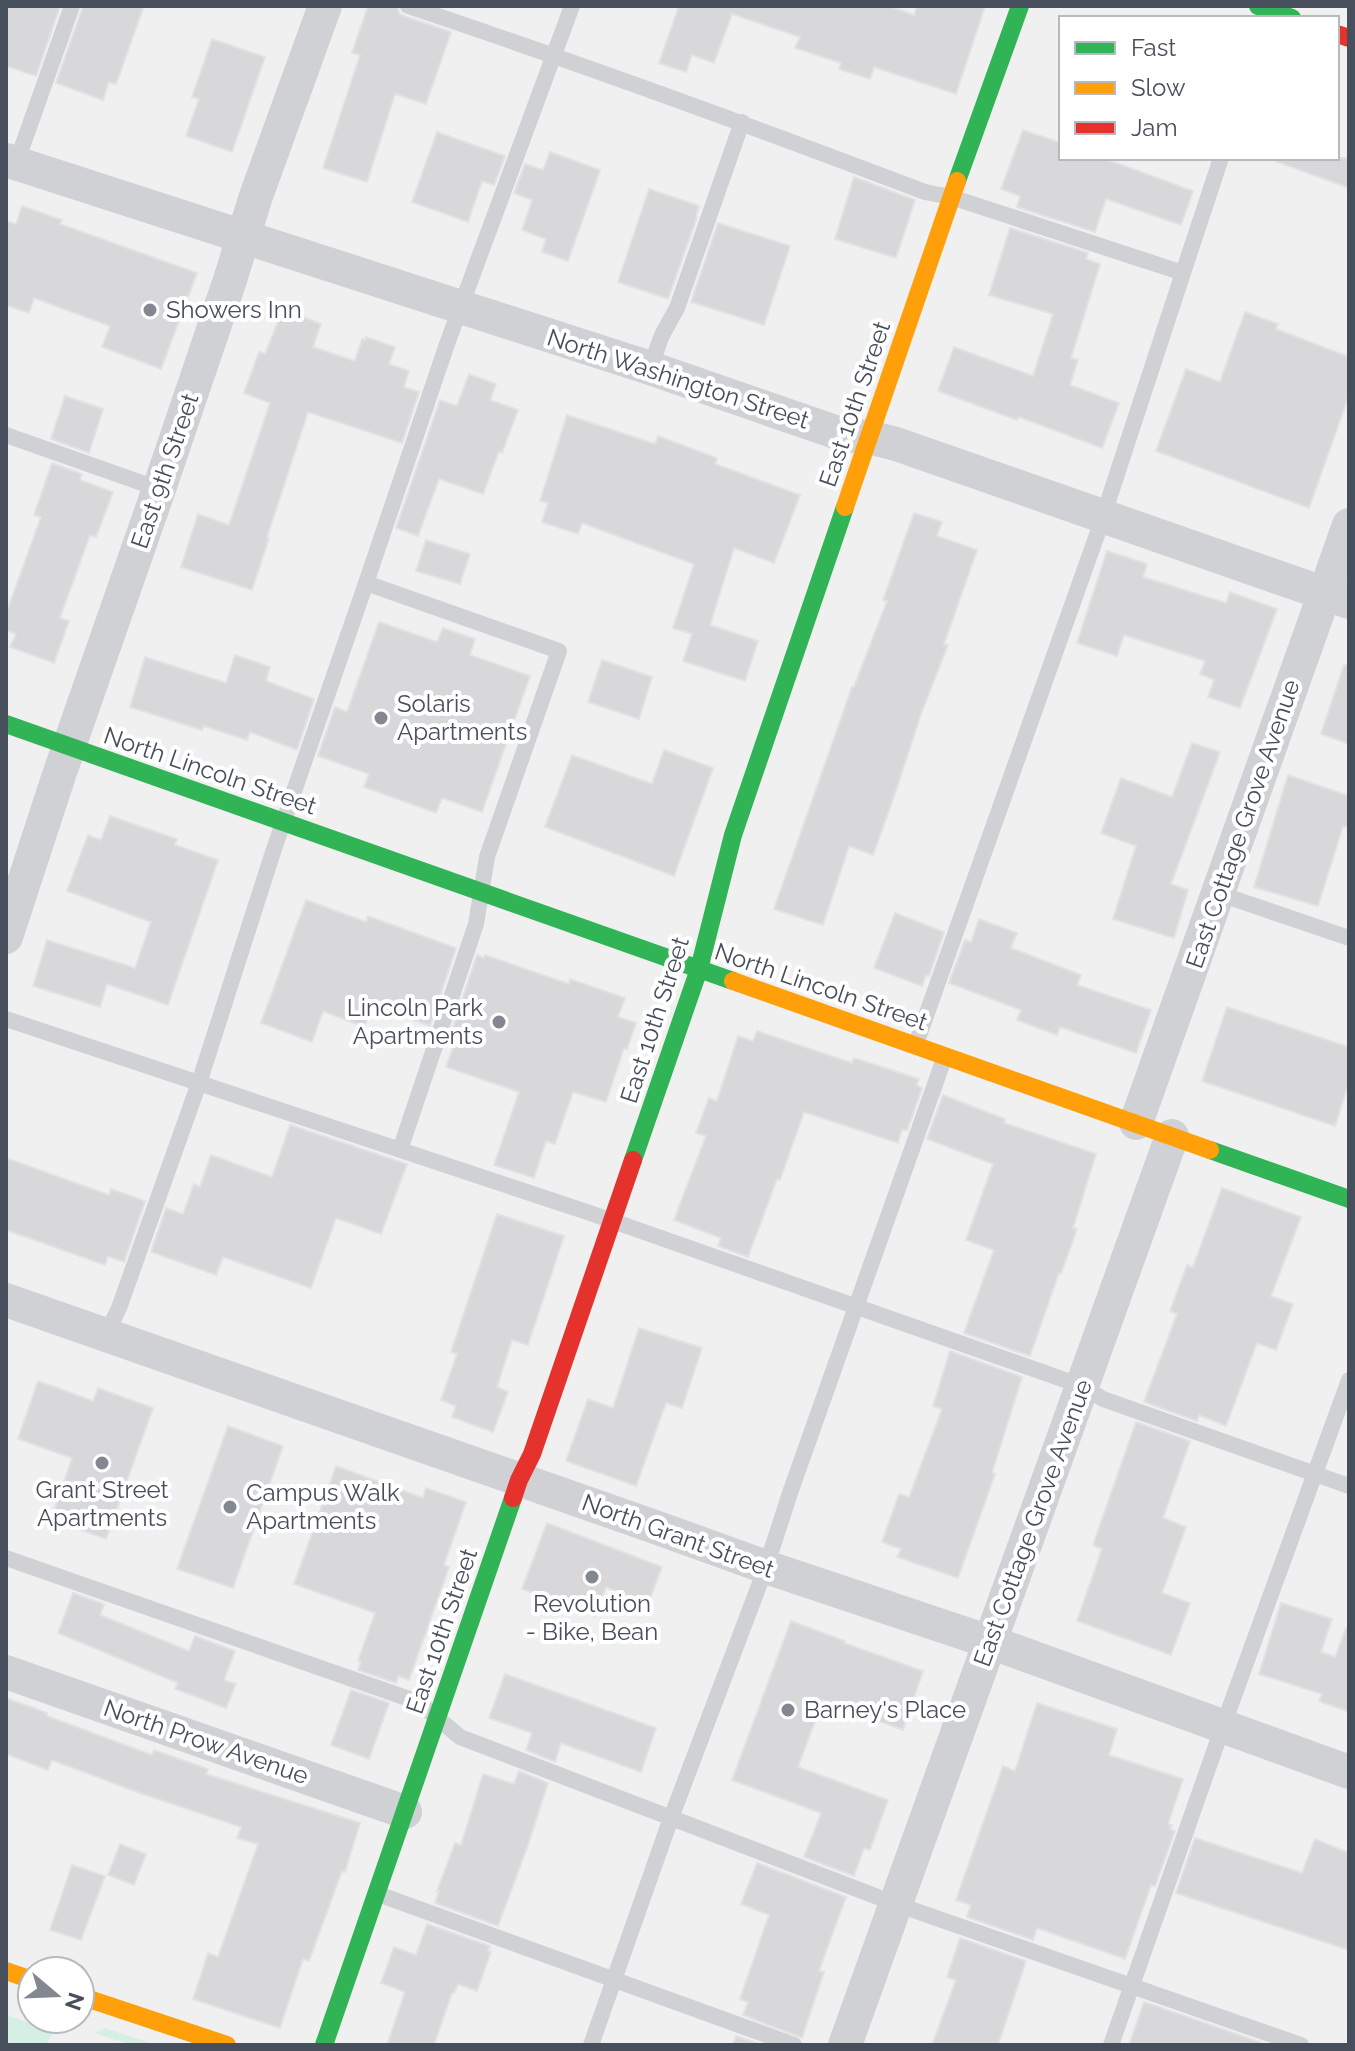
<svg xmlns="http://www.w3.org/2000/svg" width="1355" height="2051" viewBox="0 0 1355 2051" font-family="Raleway,sans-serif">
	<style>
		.green { fill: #d6efe4 }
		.building { fill: #d8d8da; stroke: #e2e2e3; stroke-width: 2 }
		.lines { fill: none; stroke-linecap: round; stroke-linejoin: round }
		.lane { stroke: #cfd1d4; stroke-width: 16 }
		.street { stroke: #cfd1d4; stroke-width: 34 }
		.fast { stroke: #30b455; stroke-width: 18 }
		.slow { stroke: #ff9f0a; stroke-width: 18 }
		.jam { stroke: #e5322d; stroke-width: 18 }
		.poi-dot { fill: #838790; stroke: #fff; stroke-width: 3 }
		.labels { text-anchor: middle; stroke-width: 8; stroke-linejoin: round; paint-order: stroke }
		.poi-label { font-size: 24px; fill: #484f5c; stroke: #fff; text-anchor: start }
		.street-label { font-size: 24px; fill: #484f5c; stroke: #fff }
	</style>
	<rect width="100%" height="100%" fill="#f1f0f0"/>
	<path class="green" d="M6,2015L53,2031L47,2045H6Z
		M105,2028L157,2045H132L94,2033Z"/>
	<path class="building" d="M6,6H60L36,76L6,66Z
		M83,6H144L116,84L109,82L103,100L56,83Z
		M368,6H397L399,13L404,16L451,32L426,104L395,94L367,182L323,168L360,55L352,53Z
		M679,6H889L914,15L917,6H985L956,94L874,67L870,79L839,69L841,63L795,48L800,37L732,14L714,63L692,55L686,72L659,63Z
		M212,39L265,57L232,152L186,136L199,99L192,97Z
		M1023,130L1061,143V158H1103L1193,191L1181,225L1106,199L1095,232L1017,207L1020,196L1001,189Z
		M437,132L505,156L494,185L482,181L468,222L412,202Z
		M550,152L600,170L568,261L542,252L546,239L522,230L532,200L514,193L525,164L543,170Z
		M1275,158H1349V188L1275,161Z
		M854,177L915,200L896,258L835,239Z
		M649,189L699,206L696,216L697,217L668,299L618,282Z
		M22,206L62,220L60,224L197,273L161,369L102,347L110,326L34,298L29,313L6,305V221L16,224Z
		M718,223L790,246L764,325L691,302Z
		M1010,228L1088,253L1086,259L1100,264L1071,358L1078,360L1070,385L1119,403L1102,448L1019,417L1017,420L938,391L954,347L1033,376L1053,314L989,295Z
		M283,309L321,324L313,347L355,361L362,339L365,340L366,337L395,347L389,364L409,371L404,387L419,392L402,443L308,412L267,537L269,538L252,590L181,567L198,514L229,525L270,403L244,393L259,352L265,354Z
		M1245,312L1278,324L1276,329L1349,357V395L1309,508L1156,451L1186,369L1220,382Z
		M469,374L496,384L490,400L518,410L502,453L499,451L483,494L439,479L418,536L396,528L440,400L457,406Z
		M65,396L103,409L89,453L51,439Z
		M567,415L655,444L658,436L717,458L715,464L800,495L774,563L734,548L710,625L758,641L745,681L683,661L692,634L673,628L694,564L582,523L578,534L542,522L548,503L540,501Z
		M52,463L82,474L80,480L113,492L96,537L90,535L60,618L69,621L54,663L10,647L16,634L6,630V614L41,517L34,515Z
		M914,513L942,522L937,536L977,550L944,644L948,645L921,714L896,791L873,855L849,846L823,925L774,909L852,687H854L887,601L883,600Z
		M426,540L470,554L460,584L416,571Z
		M1107,551L1147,564L1143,577L1226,603L1230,592L1277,609L1240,708L1208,697L1214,680L1200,674L1205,661L1124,635L1117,656L1077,643Z
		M379,622L437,642L443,628L475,639L470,655L530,676L482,812L442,798L436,813L364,787L369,774L318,756L335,707L347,712Z
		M235,655L270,667L266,681L314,699L297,750L250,732L247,740L204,726L202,730L130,707L145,657L226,683Z
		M602,660L652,677L639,719L588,702Z
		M1344,665H1349V744L1321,734Z
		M1192,743L1220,752L1171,884L1188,890L1174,938L1113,919L1136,846L1101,833L1121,778L1172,797Z
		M664,750L713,768L674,876L545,827L572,755L652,784Z
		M1288,775L1349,796V828L1343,826L1318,906L1254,887Z
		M110,816L177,839L175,845L218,860L168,1005L107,984L100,1007L33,986L47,940L135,968L151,922L67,891L88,835L101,840Z
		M306,900L366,922L368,916L456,948L430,1026L373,1005L364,1027L323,1011L312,1042L261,1023Z
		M895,913L944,932L929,976L926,975L922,986L874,968Z
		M979,919L1017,933L1011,948L1081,975L1077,985L1151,1010L1136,1053L1060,1027L1057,1035L1017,1020L1021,1010L949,983L965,940L971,942Z
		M477,955L484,958L485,955L569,984L570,979L625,998L618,1017L636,1023L627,1049L624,1048L606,1102L573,1092L555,1144L546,1141L534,1178L494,1165L519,1092L446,1067L457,1036L451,1033Z
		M1227,1007L1349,1047V1082L1335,1126L1202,1081Z
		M757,1031L852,1063L854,1058L919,1079L917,1085L922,1088L907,1131L902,1129L898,1143L804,1112L780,1180L777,1179L748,1257L718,1246L721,1238L674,1220L706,1136L696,1133L709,1098L717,1101L738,1036L753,1041Z
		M943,1095L1005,1119L1004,1123L1096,1154L1073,1228L1077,1229L1061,1274L1059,1273L1030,1356L964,1333L994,1250L966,1240L993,1164L927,1139Z
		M290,1125L407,1164L381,1234L336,1218L311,1288L223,1257L216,1275L151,1252L166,1208L183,1214L194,1184L200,1187L211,1155L272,1177Z
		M6,1158L109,1195L111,1189L145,1201L124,1262L108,1256L105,1265L6,1230Z
		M1222,1188L1301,1217L1271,1296L1293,1304L1276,1350L1257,1343L1226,1426L1199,1415L1197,1421L1144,1402L1177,1314L1170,1311L1187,1265L1193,1267Z
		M497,1214L564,1236L528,1345L512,1340L497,1387L508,1392L493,1432L452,1417L456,1406L441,1400L457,1354L451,1352Z
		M639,1328L702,1348L682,1408L666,1403L636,1486L566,1461L588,1399L613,1408Z
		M950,1351L1022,1377L992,1473L995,1474L958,1578L897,1557L901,1549L882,1542L899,1494L909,1497L942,1409L933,1406Z
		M38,1381L93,1401L98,1388L153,1408L106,1539L51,1519L72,1458L18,1439Z
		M1136,1422L1190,1441L1163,1518L1186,1527L1162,1593L1190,1603L1171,1655L1077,1621L1102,1549L1093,1545Z
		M228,1426L283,1446L233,1588L177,1569Z
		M336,1466L423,1498L426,1488L466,1502L444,1565L449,1567L409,1680L398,1676L396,1683L358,1670L361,1662L358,1661L375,1613L294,1584Z
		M547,1523L662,1567L648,1604L606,1587L595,1616L522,1589Z
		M73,1593L104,1604L100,1615L189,1651L195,1636L235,1651L224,1680L236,1684L226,1708L175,1689L178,1683L58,1633Z
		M1281,1603L1332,1619L1321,1652L1335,1657L1346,1628H1349V1712L1319,1701L1322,1694L1259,1674Z
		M791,1621L845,1641L844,1643L923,1671L903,1730L823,1700L798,1767L888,1800L870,1850L864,1848L854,1876L804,1857L821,1813L732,1780Z
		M505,1674L656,1728L641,1772L561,1743L555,1762L526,1750L532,1733L489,1718Z
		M351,1690L389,1703L369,1759L331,1745Z
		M6,1698L47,1713V1716L152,1755L154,1750L208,1769L206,1774L360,1823L345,1872L342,1871L309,1961L303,1959L280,2028L193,1999L208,1953L218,1957L258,1844L237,1838L241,1827L140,1793L52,1760L48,1770L6,1754Z
		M1037,1703L1117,1729L1109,1755L1183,1779L1168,1824L1172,1825L1170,1829L1175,1831L1155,1886L1151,1885L1125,1959L1037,1928L1033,1940L967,1917L971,1905L956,1900L1003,1766L1015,1771Z
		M519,1771L548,1783L528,1845L498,1926L435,1903L439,1891H437L455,1843L461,1845L483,1774L514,1784Z
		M1195,1838L1302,1873L1315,1839L1349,1853V1950L1176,1893Z
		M120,1844L146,1854L134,1885L108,1875Z
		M757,1863L846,1897L819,1971L824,1972L802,2038L743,2015L748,2002L740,1999L769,1915L741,1904Z
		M72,1865L105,1876L81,1940L50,1930Z
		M427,1924L490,1946L488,1951L491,1952L477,1991L458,1984L454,1993H452L434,2045H387L405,1992L381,1983L394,1947L416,1955Z
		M960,1938L1026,1961L998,2045H932L956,1980L947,1977Z
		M1144,2002L1260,2042L1259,2045H1129Z
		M736,2036L762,2045H733Z"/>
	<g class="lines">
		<path class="lane" d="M408,6C582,64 754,127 925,192L951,197L1183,273L1221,158
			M16,164L72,6
			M650,368L662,335L677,308L742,122
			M6,435L159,489
			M366,583L447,344L572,6
			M1220,894L1349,938
			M6,1019L590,1213L1082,1386L1103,1399L1349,1486
			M916,1044L1098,532L1183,273
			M105,1336L119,1308L199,1083L273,852L366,583L559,651L487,857L476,924L400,1150
			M6,1558L418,1702L460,1737L896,1904L1301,2045
			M378,1894L794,2045
			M591,2045L671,1818L766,1567L791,1490L945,1056
			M1111,2045L1223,1726L1349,1380"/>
		<path class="street" d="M6,160L650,368L844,435L869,437L896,444L1349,602
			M6,937L59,775L159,489L230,280L256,196L325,6
			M1136,1123L1349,525
			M6,1300L655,1527L766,1567L990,1642L1349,1772
			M6,1672L405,1812
			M845,2045L1172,1136"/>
		<path class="fast" d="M1258,6L1292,18
			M957,181L1020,6
			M6,724L733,981
			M1210,1150L1349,1199
			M633,1160L699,969L733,835L845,507
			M324,2045L513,1498"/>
		<path class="slow" d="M845,507L957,181
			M733,981L1210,1150
			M6,1971L32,1980
			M80,1996L227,2045"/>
		<path class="jam" d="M1337,34L1349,38
			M513,1498L519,1480L532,1454L633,1160"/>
	</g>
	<g class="poi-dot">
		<circle cx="150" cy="310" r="8"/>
		<circle cx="381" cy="718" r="8"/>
		<circle cx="499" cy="1022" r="8"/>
		<circle cx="102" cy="1463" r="8"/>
		<circle cx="230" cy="1507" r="8"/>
		<circle cx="592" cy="1577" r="8"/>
		<circle cx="788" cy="1710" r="8"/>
	</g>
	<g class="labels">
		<g class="poi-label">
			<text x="166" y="318">Showers Inn</text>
			<text x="397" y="712">Solaris<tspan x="397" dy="28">Apartments</tspan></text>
			<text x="483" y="1016" text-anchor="end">Lincoln Park<tspan x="483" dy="28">Apartments</tspan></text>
			<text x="102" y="1498" text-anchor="middle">Grant Street<tspan x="102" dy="28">Apartments</tspan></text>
			<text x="246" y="1501">Campus Walk<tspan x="246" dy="28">Apartments</tspan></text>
			<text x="592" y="1612" text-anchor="middle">Revolution<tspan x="592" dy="28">- Bike, Bean</tspan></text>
			<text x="804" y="1718">Barney's Place</text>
		</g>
		<g class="street-label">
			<text transform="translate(678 379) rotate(18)" y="8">North Washington Street</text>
			<text transform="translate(855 404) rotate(-71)" y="8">East 10th Street</text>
			<text transform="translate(165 471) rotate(-71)" y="8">East 9th Street</text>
			<text transform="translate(210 771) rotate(19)" y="8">North Lincoln Street</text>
			<text transform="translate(1243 824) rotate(-71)" y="8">East Cottage Grove Avenue</text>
			<text transform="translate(821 987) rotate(19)" y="8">North Lincoln Street</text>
			<text transform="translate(655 1020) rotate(-72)" y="8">East 10th Street</text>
			<text transform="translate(1033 1523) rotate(-70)" y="8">East Cottage Grove Avenue</text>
			<text transform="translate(678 1536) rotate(20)" y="8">North Grant Street</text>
			<text transform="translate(442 1631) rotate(-71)" y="8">East 10th Street</text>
			<text transform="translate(206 1742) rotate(19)" y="8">North Prow Avenue</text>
		</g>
	</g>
	<rect width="1355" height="2051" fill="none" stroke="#484f5c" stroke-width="16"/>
	<rect x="1059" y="16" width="280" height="144" fill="#ffffff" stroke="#b6b9be" stroke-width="2"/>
	<rect x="1075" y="42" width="40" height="12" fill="#30b455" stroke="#b6b9be" stroke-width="2"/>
	<text x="1131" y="56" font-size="24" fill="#484f5c">Fast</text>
	<rect x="1075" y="82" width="40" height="12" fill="#ff9f0a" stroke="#b6b9be" stroke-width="2"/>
	<text x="1131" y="96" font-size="24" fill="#484f5c">Slow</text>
	<rect x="1075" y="122" width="40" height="12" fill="#e5322d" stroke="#b6b9be" stroke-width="2"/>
	<text x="1131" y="136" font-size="24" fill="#484f5c">Jam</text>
	<g transform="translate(56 1995) rotate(109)"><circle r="38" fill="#ffffff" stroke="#b6b9be" stroke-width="2"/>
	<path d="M0-6L14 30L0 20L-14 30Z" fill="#838790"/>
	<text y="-12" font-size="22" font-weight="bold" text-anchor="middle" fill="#484f5c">N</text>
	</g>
</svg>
